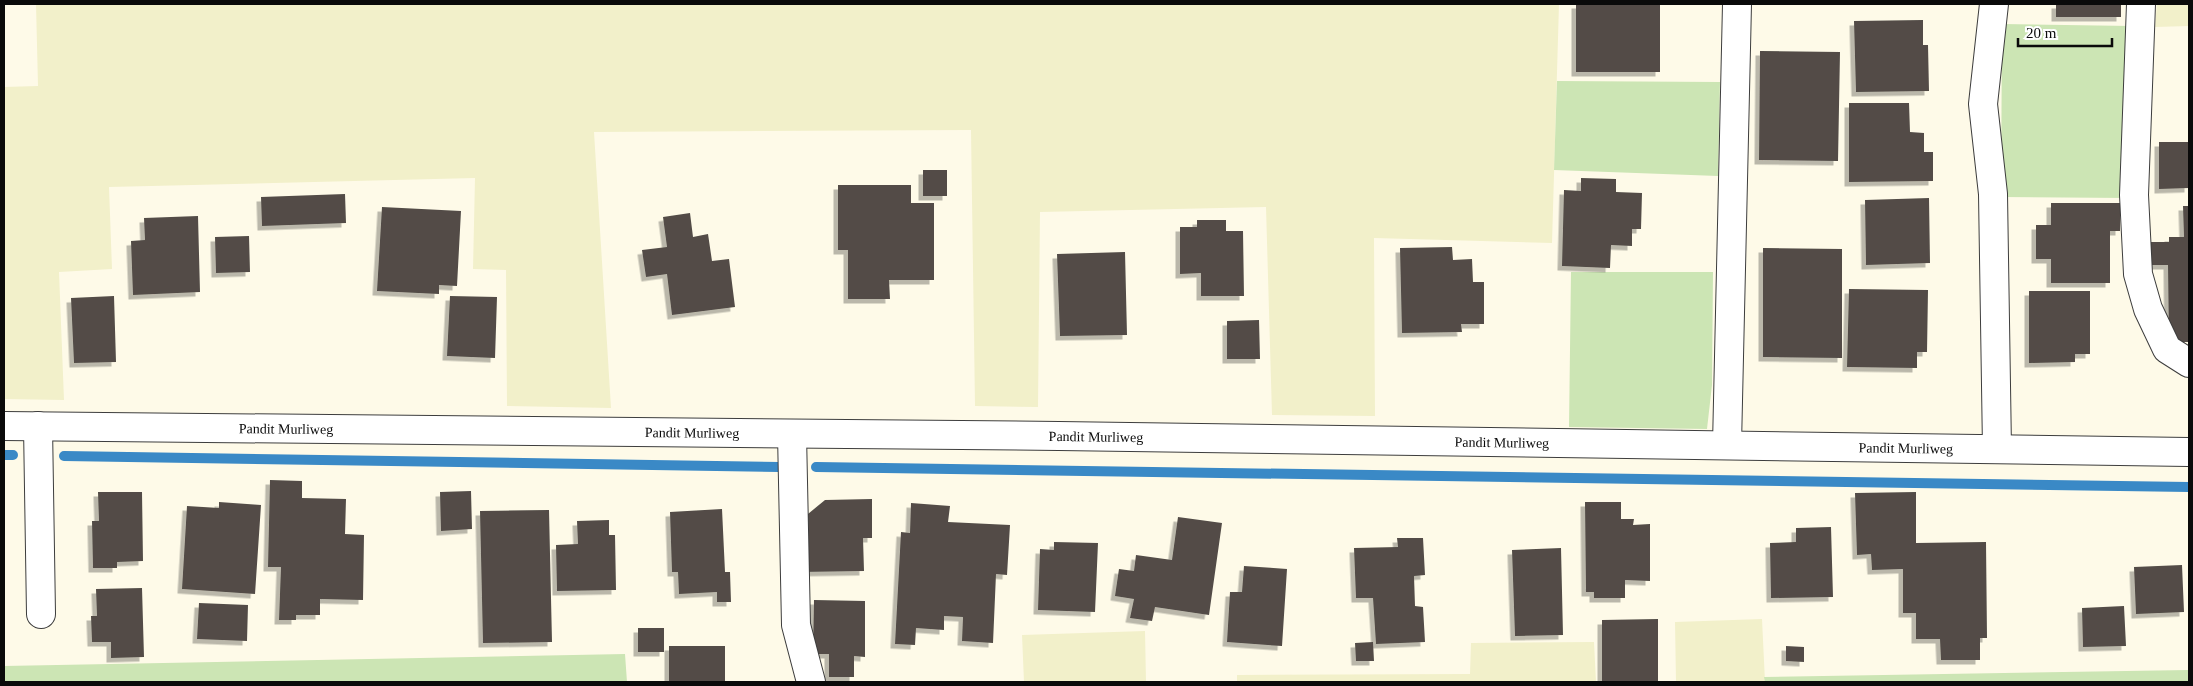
<svg xmlns="http://www.w3.org/2000/svg" width="2193" height="686" viewBox="0 0 2193 686" font-family="'Times New Roman',serif">
	<style>
		.farmland { fill: #f2f0ca }
		.green { fill: #cce5b4 }
		.lines { fill: none; stroke-linecap: round; stroke-linejoin: round }
		.stream { stroke: #3a89c6; stroke-width: 10 }
		.building { fill: #524c47; filter: url(#shadow) }
		.minor-casing { stroke: #3d3d3d; stroke-width: 30 }
		.minor { stroke: #fff; stroke-width: 28 }
		.labels { text-anchor: middle; stroke-width: 5; stroke-linejoin: round; paint-order: stroke }
		.street-label { font-size: 14px; fill: #0a0a0a; stroke: #fff }
	</style>
	<defs>
		<filter id="shadow"><feDropShadow dx="-4.5" dy="4.5" stdDeviation="0" flood-color="#0004"/></filter>
	</defs>
	<rect width="100%" height="100%" fill="#fefae8"/>
	<path class="farmland" d="M36,4H1559L1552,243L1374,238L1375,416L1272,415L1266,207L1040,212L1038,407L975,406L971,130L594,132L611,408L507,406L506,270L473,269L475,178L109,187L112,269L59,272L64,400L4,399V87L38,86Z
		M2157,4H2189V26L2155,27Z
		M1762,619L1765,682H1676L1675,622Z
		M1145,631L1146,682H1024L1022,635Z
		M1594,642L1596,682H1237V675L1470,674L1471,643Z"/>
	<path class="green" d="M2002,24L2131,26L2127,198L2001,197Z
		M1557,81L1720,82L1718,176L1554,170Z
		M1571,272H1713L1712,385L1707,429L1569,427Z
		M625,654L627,682H4V666Z
		M2189,670V682H1765L1764,677Z"/>
	<g class="lines">
		<path class="stream" d="M4,455H13
			M64,456L779,467
			M816,467L2189,487"/>
	</g>
	<path class="building" d="M1576,4H1660V72H1576Z
		M2056,4H2121V17H2056Z
		M1923,20V45H1928L1929,91L1856,92L1854,21Z
		M1760,51L1840,52L1838,161L1759,160Z
		M1849,103H1909L1910,132L1924,133V152H1933V181L1849,182Z
		M2159,142H2189V188L2159,189Z
		M923,170H947V196H923Z
		M1581,178L1616,179V192L1642,193L1641,229H1632V246L1611,245L1610,268L1562,266L1564,190L1581,191Z
		M838,185H911V203H934V280H889L890,299H848V250H838Z
		M345,194L346,223L262,226L261,197Z
		M1929,198L1930,263L1866,265L1865,200Z
		M2051,203H2120V231H2110V283H2051V259H2036V225H2051Z
		M2183,206H2189V342H2169L2168,265H2151V242H2169V237H2184Z
		M382,207L461,211L457,286L439,285V294L377,291Z
		M690,213L693,237L708,234L712,261L729,259L735,307L672,315L667,274L646,277L642,250L667,247L663,217Z
		M198,216L200,292L133,295L131,241L145,240L144,218Z
		M1197,220H1226V231H1243L1244,296H1201V273L1180,274V227H1197Z
		M249,236L250,272L216,273L215,237Z
		M1452,247L1453,260L1472,259L1473,282H1484V324H1461L1462,332L1402,333L1400,248Z
		M1763,248L1842,249V358L1763,357Z
		M1125,252L1127,335L1060,336L1057,254Z
		M1849,289L1928,290L1927,352H1917V368L1847,367Z
		M2029,291H2090V354H2075V362L2029,363Z
		M114,296L116,362L74,363L71,298Z
		M450,296L497,297L495,358L447,356Z
		M1259,320L1260,359H1227V321Z
		M270,480L302,481V498L346,499L345,534L364,535L363,600L320,599V615H296V620H279L281,567H268Z
		M471,491L472,529L441,531L440,492Z
		M98,492H142L143,561L117,562V568H93L92,521H99Z
		M1916,492V543L1986,542L1987,638H1980V660H1941L1940,639H1916V613H1903V569L1872,570L1871,554L1857,555L1855,493Z
		M872,499V538H863L864,571L799,572L798,539H809L808,514L825,500Z
		M219,502L261,505L255,594L182,589L187,506L219,508Z
		M1585,502H1621V519H1634L1633,525L1650,524V581L1625,580V598H1594V592H1586Z
		M911,503L950,506L948,522L1010,525L1007,575L996,574L993,643L962,641L963,617L944,616V630L916,628L915,645L895,644L901,532L910,533Z
		M722,509L725,572H730L731,602H717V592L679,594L678,572H672L670,512Z
		M549,510L552,642L483,643L480,511Z
		M1178,517L1222,523L1209,615L1155,607L1152,621L1130,618L1134,599L1115,596L1119,569L1134,571L1136,555L1172,560Z
		M609,520V535H615L616,590L557,591L556,545L578,544L577,521Z
		M1831,527L1833,597L1771,598L1770,543L1796,542V528Z
		M1397,538H1423L1425,575L1414,576L1415,606L1423,607L1425,642L1376,644L1373,598H1356L1354,548L1398,547Z
		M1054,542L1098,543L1095,612L1038,610L1040,549L1054,550Z
		M1561,548L1563,635L1515,636L1512,550Z
		M2182,565L2184,612L2136,614L2134,567Z
		M1244,566L1287,569L1282,646L1227,642L1230,592H1242Z
		M142,588L144,657L111,658V642H92L91,616H97L96,589Z
		M814,600L865,601V657L854,656V677H829V654H813Z
		M199,603L248,605L247,641L197,639Z
		M2124,606L2126,646L2083,647L2082,608Z
		M1658,619V682H1602V620Z
		M638,628H664V652H638Z
		M1373,642L1374,661H1356L1355,643Z
		M669,646H725V682H669Z
		M1786,646L1804,647V662L1786,661Z"/>
	<g class="lines">
		<defs>
			<g id="minor">
				<path d="M1994,4L1983,104L1993,194L1997,449"/>
				<path d="M2141,4L2134,195L2138,274L2148,309L2167,349L2189,363"/>
				<path id="s1" d="M4,426L1059,436L2189,452"/>
				<path d="M38,426L41,614"/>
				<path d="M792,434L796,625L811,682"/>
				<path d="M1727,445L1737,4"/>
			</g>
		</defs>
		<use href="#minor" class="minor-casing"/>
		<use href="#minor" class="minor"/>
	</g>
	<g class="labels">
		<g class="street-label">
			<text dy="5" stroke="none"><textPath href="#s1" startOffset="282">Pandit Murliweg</textPath></text>
			<text dy="5" stroke="none"><textPath href="#s1" startOffset="688">Pandit Murliweg</textPath></text>
			<text dy="5" stroke="none"><textPath href="#s1" startOffset="1092">Pandit Murliweg</textPath></text>
			<text dy="5" stroke="none"><textPath href="#s1" startOffset="1498">Pandit Murliweg</textPath></text>
			<text dy="5" stroke="none"><textPath href="#s1" startOffset="1902">Pandit Murliweg</textPath></text>
		</g>
	</g>
	<rect width="2193" height="686" fill="none" stroke="#0a0a0a" stroke-width="10"/>
	<path d="M2018 38v8h94v-8" fill="none" stroke="#0a0a0a" stroke-width="2.5"/>
	<text x="2026" y="38" font-size="15" fill="#0a0a0a" stroke="#ffffff" stroke-width="4" paint-order="stroke">20 m</text>
</svg>
